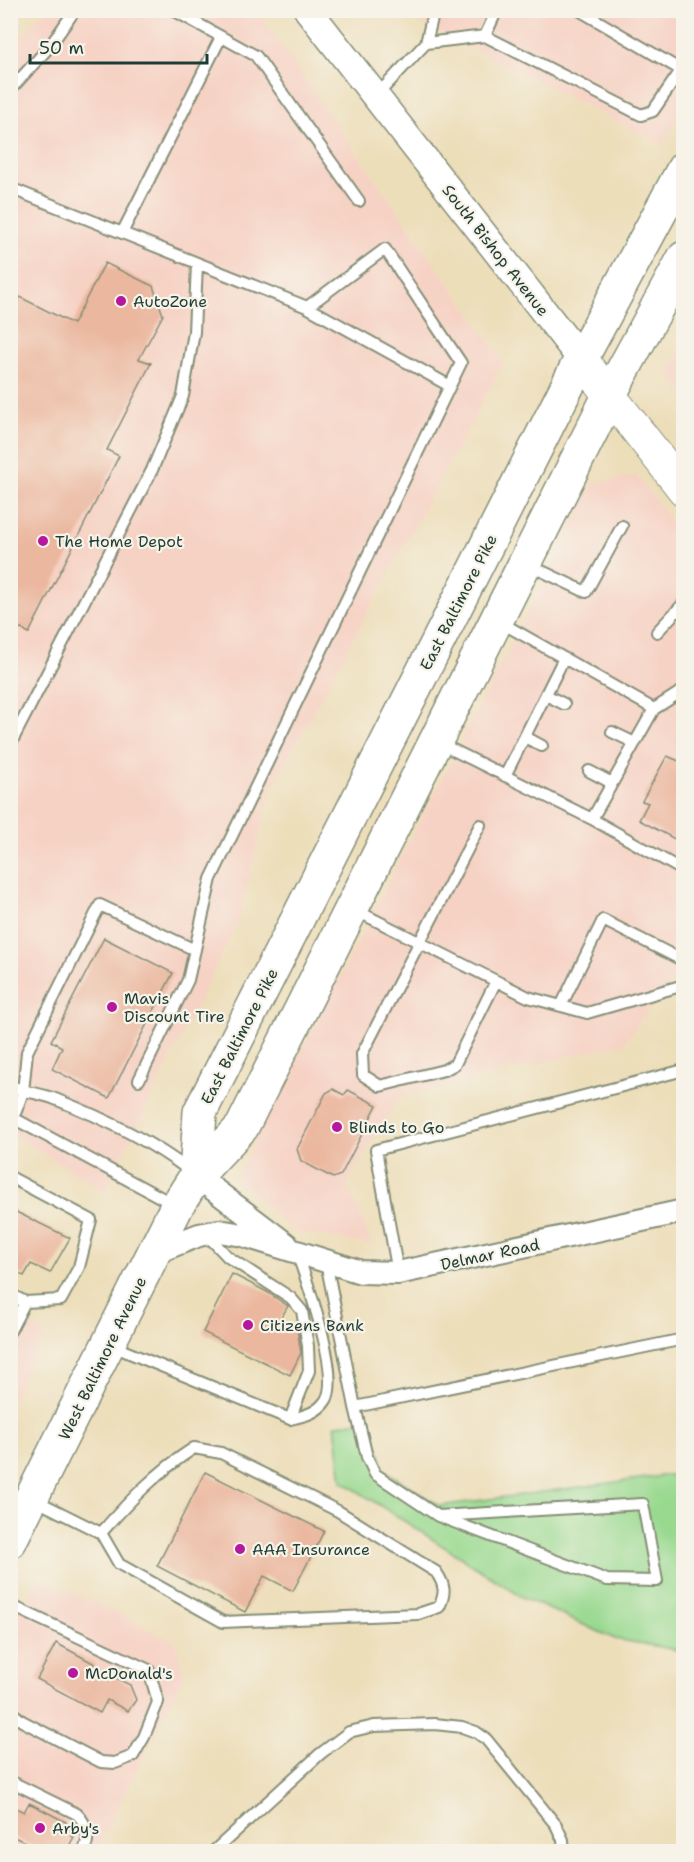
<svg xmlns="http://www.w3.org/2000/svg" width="694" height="1862" viewBox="0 0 694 1862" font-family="'Shantell Sans',sans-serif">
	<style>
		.built { fill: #f6d2c4 }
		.green { fill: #98d98f; stroke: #5c8b62; stroke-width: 1.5 }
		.building { fill: #ebb79f }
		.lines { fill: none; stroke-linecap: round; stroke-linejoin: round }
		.service-casing { stroke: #868e77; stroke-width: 14 }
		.minor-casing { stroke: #868e77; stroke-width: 26 }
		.tertiary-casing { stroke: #868e77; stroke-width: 30 }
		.secondary-casing { stroke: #868e77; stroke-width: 34 }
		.primary-casing { stroke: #868e77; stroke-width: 36 }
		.service { stroke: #fff; stroke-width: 10 }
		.minor { stroke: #fff; stroke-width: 22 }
		.tertiary { stroke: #fff; stroke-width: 27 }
		.secondary { stroke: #fff; stroke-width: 32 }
		.primary { stroke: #fff; stroke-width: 33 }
		.poi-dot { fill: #b5179e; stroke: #f7f3e8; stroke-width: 2 }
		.labels { text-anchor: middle; stroke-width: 4.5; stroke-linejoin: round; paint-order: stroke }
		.street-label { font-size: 16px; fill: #1f3d34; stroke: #f7f3e8 }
		.poi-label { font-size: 16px; fill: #1f3d34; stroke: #f7f3e8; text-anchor: start }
	</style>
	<rect width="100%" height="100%" fill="#f7f3e8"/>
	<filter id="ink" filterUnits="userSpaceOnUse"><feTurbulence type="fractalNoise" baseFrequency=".0167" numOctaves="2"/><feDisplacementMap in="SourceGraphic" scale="12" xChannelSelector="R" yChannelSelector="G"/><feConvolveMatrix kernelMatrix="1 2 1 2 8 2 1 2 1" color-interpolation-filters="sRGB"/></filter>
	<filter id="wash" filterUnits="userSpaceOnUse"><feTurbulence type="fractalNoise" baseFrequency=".008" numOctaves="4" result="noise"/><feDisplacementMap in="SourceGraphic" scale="24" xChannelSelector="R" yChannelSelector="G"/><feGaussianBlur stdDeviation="1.35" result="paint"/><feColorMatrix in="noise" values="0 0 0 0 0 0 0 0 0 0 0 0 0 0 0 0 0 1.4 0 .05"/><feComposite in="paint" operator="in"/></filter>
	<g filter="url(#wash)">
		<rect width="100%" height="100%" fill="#eddeba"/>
		<path class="built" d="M44,11H257L504,362L272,788L237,924L105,1191L11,1134V49Z
			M398,11H683V107L663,145Z
			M683,343V396L669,374Z
			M636,475L683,536V965L624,1043L398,1098L347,1183L372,1245L293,1231L236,1178L594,483Z
			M11,1313L45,1334L11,1402Z
			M39,1576L175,1642L185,1674L96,1851H11L10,1631Z"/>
		<path class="green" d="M370,1419L384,1470L439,1506L683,1473V1651L615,1639L522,1597L342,1481L335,1425Z"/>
		<g id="blocks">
			<path class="building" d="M105,263L153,286L163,315L139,359L151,363L107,450L119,456L29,633L10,623V292L73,324Z
				M667,756L684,763V844L639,820L648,803L642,801Z
				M104,938L173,973L109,1098L52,1069L62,1047L51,1041Z
				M333,1089L344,1095L348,1090L377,1105L341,1175L333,1178L301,1161L297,1149L326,1093Z
				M10,1209L70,1238L50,1273L31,1264L24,1276L10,1270Z
				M232,1274L267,1292L288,1306L280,1320L297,1328L301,1353L290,1375L203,1332Z
				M205,1472L324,1531L293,1591L264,1576L245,1612L157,1566Z
				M56,1643L95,1664L93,1667L130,1685L136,1700L128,1711L107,1700L100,1713L37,1679Z
				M29,1803L66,1822L64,1826L73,1831L71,1836L74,1837L66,1851H43L10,1835V1805L24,1812Z"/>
		</g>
	</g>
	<g filter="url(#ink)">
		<use href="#blocks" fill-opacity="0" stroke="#868e77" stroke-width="1.5"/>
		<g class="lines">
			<defs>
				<path id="service" d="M173,10L256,56L359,201
					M579,10L681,70
					M485,36L497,10
					M426,43L485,36L641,115L653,111L684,66
					M10,90L50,46L75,10
					M376,96L426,43L434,10
					M10,188L307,307L385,249L461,363L211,879L188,980L139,1080
					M122,233L221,37
					M307,307L450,386
					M527,564L586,592L622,526
					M500,622L654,709L679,693L684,695
					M657,632L684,603
					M546,695L564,704
					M612,732L635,743
					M525,737L542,746
					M439,743L592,819L684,871
					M10,745L152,470L183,396L194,332L197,264
					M589,771L612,783
					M505,776L564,658
					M592,819L654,709
					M480,825L362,1054L363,1075L380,1086L444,1070L455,1064L496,981
					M355,910L528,997L587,1013L684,985
					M561,1006L603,920L684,961
					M10,1085C25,1093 40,1093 55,1099C101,1117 151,1141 190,1171
					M15,1119L173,1204
					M10,1127L23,1092L27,1052L100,905L195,950
					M10,1177L91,1220L79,1267L61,1300L25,1302L10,1294
					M206,1234L228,1257L291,1298L302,1311L308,1346L309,1371L290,1419
					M326,1262L355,1407L367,1457L375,1474L438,1516L546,1557L607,1580L657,1581L643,1504L438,1516
					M398,1273L376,1150L684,1070
					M10,1331L25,1302
					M110,1345L290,1419C304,1416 318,1413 326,1400C341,1376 307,1281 297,1253
					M355,1407L684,1339
					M35,1500L101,1533L119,1564L223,1622L418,1614L439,1607C446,1593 445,1585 436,1572L338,1511L221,1453L194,1448C158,1471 130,1500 101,1533
					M10,1605L149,1670L158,1702L144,1737L133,1756L115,1763L101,1762L22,1721L10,1711
					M10,1781L77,1814C87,1824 91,1838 83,1852
					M213,1852L320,1754L349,1732L374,1726L435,1724L462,1727L476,1732L486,1739L556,1825L563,1840L564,1852"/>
				<path id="minor" d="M196,1176L286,1244
					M154,1253L199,1235L219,1231L243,1235L361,1272L398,1273L684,1211"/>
				<path id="tertiary" d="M308,10L581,359"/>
				<path id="secondary" d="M581,359L684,490"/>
				<path id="primary" d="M196,1176L200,1112L581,359L684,168
					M10,1541L177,1206L196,1176L242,1127L610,394L684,258"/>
			</defs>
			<use href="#service" class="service-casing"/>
			<use href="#minor" class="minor-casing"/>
			<use href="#tertiary" class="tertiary-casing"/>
			<use href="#secondary" class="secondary-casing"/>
			<use href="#primary" class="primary-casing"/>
			<use href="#service" class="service"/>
			<use href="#minor" class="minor"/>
			<use href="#tertiary" class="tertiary"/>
			<use href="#secondary" class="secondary"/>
			<use href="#primary" class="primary"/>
		</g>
	</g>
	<g class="poi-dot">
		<circle cx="121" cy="301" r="6"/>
		<circle cx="43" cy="541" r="6"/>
		<circle cx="112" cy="1007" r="6"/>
		<circle cx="337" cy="1127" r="6"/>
		<circle cx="248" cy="1325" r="6"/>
		<circle cx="240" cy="1549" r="6"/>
		<circle cx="73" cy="1673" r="6"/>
		<circle cx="40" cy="1828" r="6"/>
	</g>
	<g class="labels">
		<g class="street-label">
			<text transform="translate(496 250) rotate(52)" y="6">South Bishop Avenue</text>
			<text transform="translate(458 602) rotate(-63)" y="6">East Baltimore Pike</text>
			<text transform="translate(239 1036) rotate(-63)" y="6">East Baltimore Pike</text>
			<text transform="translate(490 1254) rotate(-12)" y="6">Delmar Road</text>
			<text transform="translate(102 1358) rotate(-64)" y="6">West Baltimore Avenue</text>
		</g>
		<g class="poi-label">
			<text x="133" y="307">AutoZone</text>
			<text x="55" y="547">The Home Depot</text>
			<text x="124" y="1004">Mavis<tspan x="124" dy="18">Discount Tire</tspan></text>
			<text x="349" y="1133">Blinds to Go</text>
			<text x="260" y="1331">Citizens Bank</text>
			<text x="252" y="1555">AAA Insurance</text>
			<text x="85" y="1679">McDonald's</text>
			<text x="52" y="1834">Arby's</text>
		</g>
	</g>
	<rect width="694" height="1862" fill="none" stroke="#f7f3e8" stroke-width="36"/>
	<path d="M30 54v9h177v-9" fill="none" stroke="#1f3d34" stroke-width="3"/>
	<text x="39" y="54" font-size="18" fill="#1f3d34" stroke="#f7f3e8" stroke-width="4.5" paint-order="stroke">50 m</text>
</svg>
